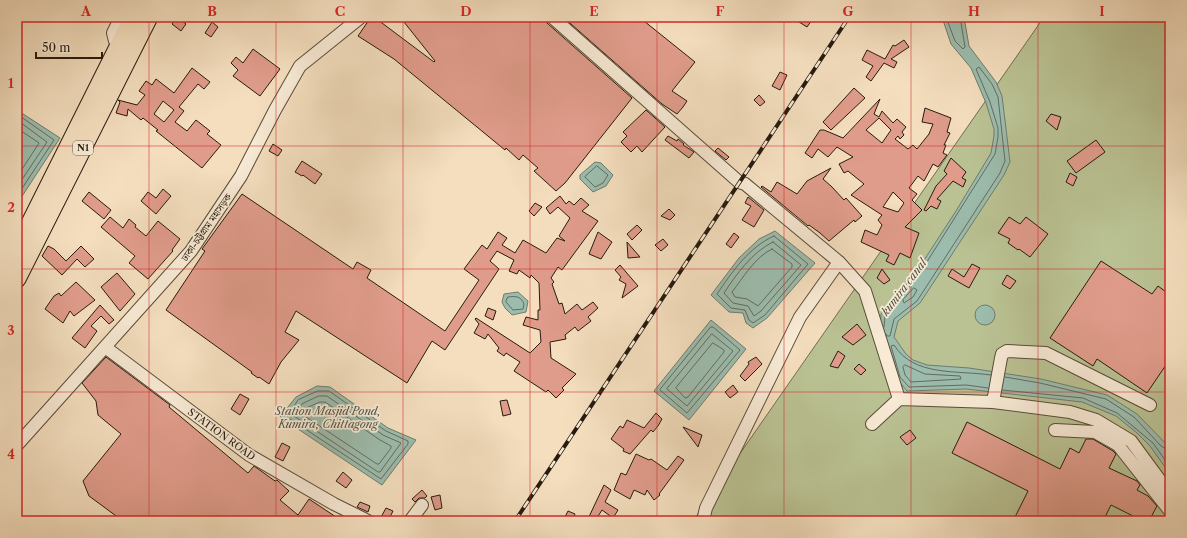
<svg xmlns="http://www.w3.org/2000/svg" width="1187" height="538" viewBox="0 0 1187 538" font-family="'Libre Caslon Text','Noto Serif Bengali',serif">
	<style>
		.green { fill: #bac293; stroke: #706e50 }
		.water { fill: #9cbcad; stroke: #6d7c6d }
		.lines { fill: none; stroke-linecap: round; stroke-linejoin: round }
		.shore { stroke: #626c5e; stroke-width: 1 }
		.building { fill: #e09c8b; stroke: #271b0e; fill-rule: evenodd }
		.minor-casing { stroke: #5a4c3a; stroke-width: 14 }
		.highway-casing { stroke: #271b0e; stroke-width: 19 }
		.minor { stroke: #f8ead5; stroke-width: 12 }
		.highway { stroke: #f4debe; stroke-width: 17 }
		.rail-casing { stroke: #271b0e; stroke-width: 4 }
		.rail { stroke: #f8ead5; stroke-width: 2.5; stroke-dasharray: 8; stroke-linecap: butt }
		.grid { fill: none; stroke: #d62828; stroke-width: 1; stroke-opacity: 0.55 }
		.labels { text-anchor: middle; stroke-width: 3.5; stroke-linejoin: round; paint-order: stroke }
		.shield { fill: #f8ead5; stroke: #66594a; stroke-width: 1 }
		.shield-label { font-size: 9px; font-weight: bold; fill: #271b0e }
		.street-label { font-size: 10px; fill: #271b0e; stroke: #f8ead5 }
		.water-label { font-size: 11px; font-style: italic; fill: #505346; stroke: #f8ead5 }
		.neatline { fill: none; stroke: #d62828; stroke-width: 1.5 }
		.grid-label { font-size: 13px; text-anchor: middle; font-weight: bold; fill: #d62828 }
	</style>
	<rect width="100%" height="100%" fill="#f4debe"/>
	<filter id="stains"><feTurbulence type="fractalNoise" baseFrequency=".005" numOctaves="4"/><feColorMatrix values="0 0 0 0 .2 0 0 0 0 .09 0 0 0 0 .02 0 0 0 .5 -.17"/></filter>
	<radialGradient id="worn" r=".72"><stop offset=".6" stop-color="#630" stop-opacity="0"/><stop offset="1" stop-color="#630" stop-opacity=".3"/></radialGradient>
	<path class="green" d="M1044,17H1170V521H693Z"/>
	<path class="water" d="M942,17H964L969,46L996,82L1002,96L1010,162L1004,175L920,303L898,321L894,337L906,354L913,360L927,365L969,368L1041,379L1107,395L1137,414L1170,448V474L1150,446L1137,433L1116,416L1082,402L966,389L907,391L897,379L880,329L881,314L915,274L956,211L991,153L994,136V129L986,103L971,68L951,44Z
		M17,110L60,138L17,204Z
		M595,162L601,163L613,175L606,186L593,192L580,179V175Z
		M775,231L815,263L767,318L753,328L746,323L743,313L729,312L711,295L739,258L759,239Z
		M518,292L528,301L526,312L512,315L505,308L502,302L504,294Z
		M975 315a10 10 0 1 1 20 0a10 10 0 1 1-20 0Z
		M711,320L746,349L689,420L654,391Z
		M317,386L330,387L388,428L416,440L382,485L280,417L296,397Z"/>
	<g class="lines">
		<path class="shore" d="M946,17L955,41L963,49L965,47L960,17
			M17,114L54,140L17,196
			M17,120L47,142L17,187
			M17,128L39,143L17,177
			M597,166L608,175L603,183L595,187L585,177Z
			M774,236L808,264L765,315L753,323L749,320L745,310L731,308L717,294C732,272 749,247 774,236Z
			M773,242L801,265L761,311L754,316L748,306L733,303L724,293C736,275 752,252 773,242Z
			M772,249L792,264V267L758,306L747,299L735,297L732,292C743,278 755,257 772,249Z
			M914,288L917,290L913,297L904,303L903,300Z
			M508,297C516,296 521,296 524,304L523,309L513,310L506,302Z
			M711,327H713L740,350L687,413L660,390Z
			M884,327L885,316L918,276L995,154L998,137V128L990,102L976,69L979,67L992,84L998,97L1005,161L1000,173L917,301L894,319L890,336H887L886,334
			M712,334L733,351L687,406L667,389Z
			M713,343L724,350V352L688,397L685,398L676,388Z
			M905,365L925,374L960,376L961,379L911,382L905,375L903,367Z
			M1005,377L1040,383L1106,399L1134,417L1161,446L1170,451
			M988,388L966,385L909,387L900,377L891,346L894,345C914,377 957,370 991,375
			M1002,390L1083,398L1117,413L1153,443L1170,467
			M318,391H329L386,431L408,441V444L381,479L287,417L298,400Z
			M319,396H327L383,435L401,443L380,472H378L294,416L302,404Z
			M320,402H325L380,440L391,446V448L379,464H377L303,415L305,409Z"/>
	</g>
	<path class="building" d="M177,17L186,24L181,31L172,24Z
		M371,17H374L434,62L435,61L400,17H545L547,23L632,98L565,183L556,191L534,171L538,168L523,155L519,160L506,148L505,150L394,59L358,36Z
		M563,17H639L695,62L672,91L687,101L683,107L677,114L662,104Z
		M791,17H814L807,27Z
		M212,22L218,27L211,37L205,33Z
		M904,40L909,47L891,59L897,62L894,68L884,63L871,81L866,77L873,66L862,60L867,50L885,59L893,45L895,46Z
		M253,49L280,69L260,96L233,76L238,70L231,63L236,57L243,63Z
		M192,68L210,82L204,89L198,84L179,107L184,111L175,122L187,131L196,120L210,131L207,134L221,145L202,168L156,131L158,130L143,118L141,120L128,109L127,116L116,113L120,102L118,100L137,105L145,95L139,91L146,81L152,85L156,79L174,93ZM163,101L174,110L164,122L154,114Z
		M780,72L787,75L780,90L772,86Z
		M854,88L865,98L831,130L823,122Z
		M759,95L765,102L760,106L754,100Z
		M880,99L874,114L879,117L882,111L893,123L897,119L906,127L902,132L904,135L900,139L898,136L895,139L908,149L913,145L917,149L929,134L933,124L922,122L925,108L951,118L947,132L950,133L944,145H946L943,153L947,155L938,167L933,164L924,181L918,176L909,188L917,194L912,200L922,210L905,227L919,233L910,258L900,253L894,265L886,261L889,255L861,242L865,230L877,235L882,225L878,220L882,215L851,195L864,184L848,171L844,173L839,164L853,157L837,147L828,157L818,149L812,158L805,153L820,130H824L843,138ZM879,118L891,130L882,143L866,130ZM893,192L904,203L898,212L883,207Z
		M646,110L665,127L642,152L637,146L631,152L621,142L627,136L623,132Z
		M1051,114L1061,117L1057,130L1046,121Z
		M668,136L677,141L678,139L684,144L683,145L694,152L689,158L665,140Z
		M1096,140L1105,152L1076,173L1067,161Z
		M273,144L282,150L278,156L269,151Z
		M718,148L729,157L726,160L715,151Z
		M951,158L966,172L962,178L966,180L963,187L953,181L937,199L941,201L937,209L931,206L926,211L924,210L936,186L947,174L944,171Z
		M302,161L322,174L315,184L303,175L302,176L295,172Z
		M831,168L823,179L832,187L844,200L846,198L862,216L855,222L854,220L829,241L820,233L809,225L808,226L761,187L762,186L771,192L777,182L797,194L807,181Z
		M1070,173L1077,177L1073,186L1066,182Z
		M163,189L171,196L156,214L141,201L148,192L156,198Z
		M89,192L111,210L104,219L82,201Z
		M242,194L353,269L357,262L371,270L367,278L445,331L479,280L464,269L482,245L487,249L498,232L507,238L502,245L515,253L523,240L546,253L557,238L565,241L559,236L570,218L558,207L550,214L546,208L560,196L566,204L569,201L574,205L581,198L589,205L582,211L598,221L562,270L558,267L551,278L554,282L552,284L559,304L562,303L565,314L577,304L582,310L593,302L598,308L588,317L591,321L578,331L575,327L565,335L566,339L550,342L551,358L576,374L562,388L564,390L556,398L548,390L546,392L514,371L520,362L506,353L504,356L497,351L499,348L488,334L485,339L474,333L479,324L475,319L476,318L530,353L541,342L540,330L523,325L526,317L538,320V310H540L539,283L531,275L530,278L519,270L517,274L509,271L514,260L497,251L490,261L499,269L445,350L432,341L407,383L296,311L285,332L299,340L281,362L269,384L259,377L258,378L251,373L252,372L166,310L205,251L202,249Z
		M748,197L764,210L754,227L742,220L751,206L745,203Z
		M535,203L542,207L534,216L529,211Z
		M669,209L675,215L670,220L661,216Z
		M110,217L123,228L129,219L136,225L135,227L146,236L158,221L180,239L172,250L173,251L148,279L129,263L135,256L101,227Z
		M1009,217L1020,224L1026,217L1048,234L1030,257L1019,249L1018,250L1008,243L1010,239L998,233Z
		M637,225L642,230L632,240L627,234Z
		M598,232L612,242L601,259L589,254Z
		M734,233L739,237L731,248L726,244Z
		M663,239L668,245L661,251L655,245Z
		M627,242L640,257L628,258Z
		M48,246L54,249L66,261L81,246L94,259L85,267L77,259L62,275L42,256Z
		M1101,261L1152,294L1158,286L1170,295V359L1147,393L1097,359L1093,366L1050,338Z
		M972,264L980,268L969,288L948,276L952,269L964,277Z
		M620,265L638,286L622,298L626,284L619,280L621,277L615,270Z
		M882,269L890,280L884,284L877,278Z
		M117,273L135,294L120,311L101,287Z
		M1007,275L1016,281L1010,289L1002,284Z
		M76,282L95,300L74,316L70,311L63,323L45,309L54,296L59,293L61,296Z
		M100,305L114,320L109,324L101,316L91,326L97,331L85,348L72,338Z
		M488,308L496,311L493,320L485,316Z
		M857,324L866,335L853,345L842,337Z
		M838,351L845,356L838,368L830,366Z
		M106,357L170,405L169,407L248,473L254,466L275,481L277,480L289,491L280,500L298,515L309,499L342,521H123L89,496L83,481L121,434L98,415L96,401L82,383Z
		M756,357L762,364L745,381L740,376L749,364L748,362Z
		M859,364L866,370L861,375L854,369Z
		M733,385L738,392L730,398L725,392Z
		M240,394L249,399L240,415L231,409Z
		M507,400L511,414L503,416L500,401Z
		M656,413L662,419L658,426L653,432L651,430L630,454L623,451L624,449L611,439L620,426L623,428L627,420L644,428Z
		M967,422L1060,469L1070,448L1079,453L1086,439H1093L1113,451L1116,454L1109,468L1137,481L1140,485L1137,490L1148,496L1157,506L1149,521H1143L1111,505L1103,521H1013L1028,491L952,453Z
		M683,427L702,435L698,447Z
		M910,430L916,438L907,445L900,437Z
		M282,443L290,447L283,461L275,457Z
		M636,454L649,460L651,459L667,470L678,456L684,460L659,494L660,495L654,500L647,490L645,495L634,490L630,499L614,490L621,473L626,475Z
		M343,472L352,480L346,488L336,481Z
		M604,485L611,490L605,502L618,510L613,518L602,510L595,521H587Z
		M422,490L427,496L425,498H419L415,502L412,499Z
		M440,495L442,508L435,510L431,497Z
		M360,502L370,506L368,512L357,507Z
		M386,508L393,511L388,521H375L373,516L380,519Z
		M568,511L575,514L572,521L564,519Z"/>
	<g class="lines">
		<defs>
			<path id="minor" d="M552,17L739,182L745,184L839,262L865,291L899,399L872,424
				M115,41L113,33L121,17
				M105,347L249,455L334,504L368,521
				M899,399L993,402L1070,412L1096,420L1131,441L1170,494
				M993,402L1001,358L1002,354L1007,351L1046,353L1150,405
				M1055,430L1095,432L1118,445L1170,511
				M17,445L191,251L241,176L275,110L300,66L361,17
				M410,521L422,505
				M703,521L706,508L800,317L839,262"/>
			<path id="highway" d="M17,249L133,17
				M17,279L149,17"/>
		</defs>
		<use href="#minor" class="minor-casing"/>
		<use href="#highway" class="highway-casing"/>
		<use href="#minor" class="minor"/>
		<use href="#highway" class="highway"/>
		<defs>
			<path id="rail" d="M515,521L849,17"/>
		</defs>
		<use href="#rail" class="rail-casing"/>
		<use href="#rail" class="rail"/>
	</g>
	<path class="grid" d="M149,17V521M276,17V521M403,17V521M530,17V521M657,17V521M784,17V521M911,17V521M1038,17V521M17,146H1170M17,269H1170M17,392H1170"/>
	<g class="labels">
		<rect class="shield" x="73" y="141" width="20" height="14" rx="3"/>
		<g class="shield-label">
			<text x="83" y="151">N1</text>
		</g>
		<g class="street-label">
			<text transform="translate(206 227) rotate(-55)" y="4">ঢাকা-চট্টগ্রাম মহাসড়ক</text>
			<text transform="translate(222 434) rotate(36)" y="4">STATION ROAD</text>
		</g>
		<g class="water-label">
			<text transform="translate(904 287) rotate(-53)" y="4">kumira canal</text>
			<text x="328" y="415">Station Masjid Pond,<tspan x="328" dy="13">Kumira, Chittagong</tspan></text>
		</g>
	</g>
	<rect width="1187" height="538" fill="none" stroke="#f4debe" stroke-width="44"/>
	<path d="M36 52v6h66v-6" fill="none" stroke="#271b0e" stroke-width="2"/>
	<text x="42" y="52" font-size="12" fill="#271b0e" stroke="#f8ead5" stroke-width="3" paint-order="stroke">50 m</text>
	<rect x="22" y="22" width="1143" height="494" class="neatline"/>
	<g class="grid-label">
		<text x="86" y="16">A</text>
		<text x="212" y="16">B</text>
		<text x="340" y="16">C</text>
		<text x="466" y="16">D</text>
		<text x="594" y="16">E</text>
		<text x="720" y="16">F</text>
		<text x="848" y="16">G</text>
		<text x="974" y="16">H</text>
		<text x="1102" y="16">I</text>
		<text x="11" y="88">1</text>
		<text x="11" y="212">2</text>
		<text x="11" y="335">3</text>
		<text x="11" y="459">4</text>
	</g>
	<rect width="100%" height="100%" filter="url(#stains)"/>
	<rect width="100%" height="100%" fill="url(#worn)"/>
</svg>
